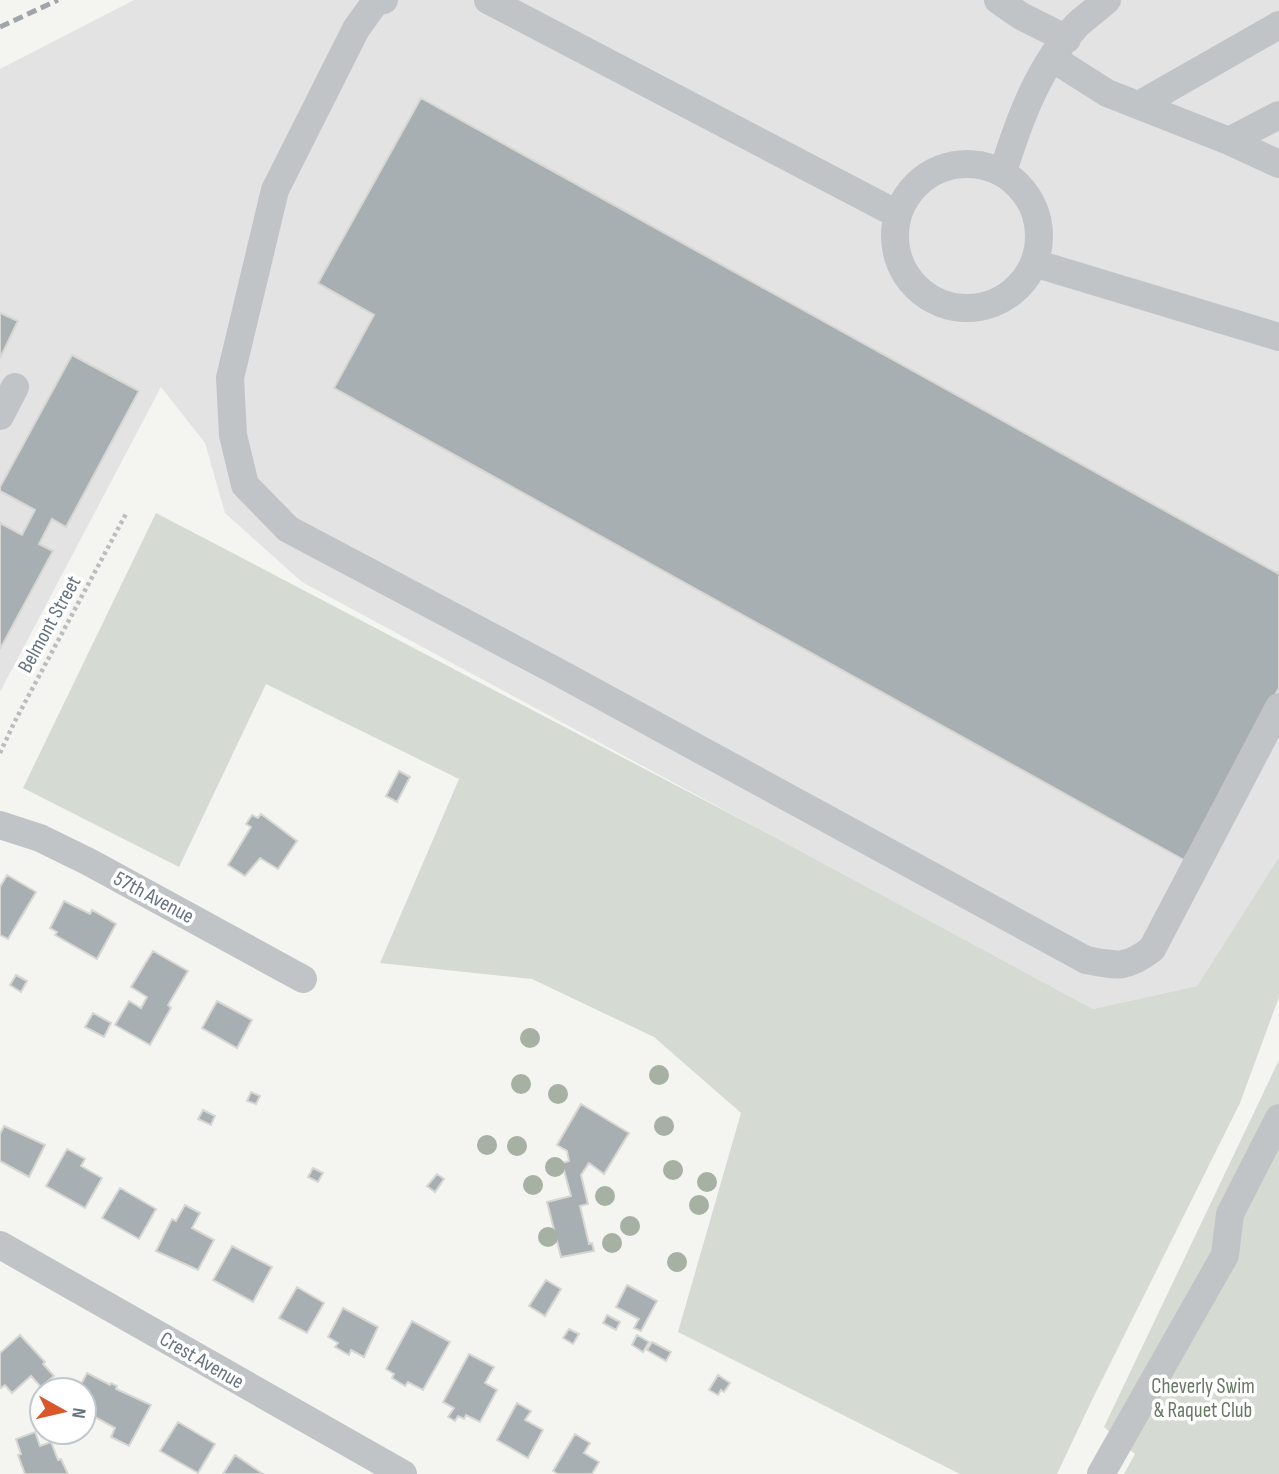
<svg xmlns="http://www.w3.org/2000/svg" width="1279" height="1474" viewBox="0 0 1279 1474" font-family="'Sofia Sans Condensed',sans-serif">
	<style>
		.built { fill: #e2e3e2 }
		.green { fill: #d5dbd2 }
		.building { fill: #a7afb3; stroke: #d6d6d3; stroke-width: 2 }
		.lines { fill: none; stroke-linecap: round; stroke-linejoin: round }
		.path { stroke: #babcbe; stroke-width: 4.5; stroke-dasharray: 3.5 3.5; stroke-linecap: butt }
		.minor { stroke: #c0c4c7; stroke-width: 28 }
		.rail { stroke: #9fa5aa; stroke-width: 5; stroke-dasharray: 10 5; stroke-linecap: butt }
		.tree { fill: #a6b0a3 }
		.labels { text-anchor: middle; stroke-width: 7; stroke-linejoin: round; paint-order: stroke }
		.street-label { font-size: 21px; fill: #657480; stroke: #fff }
		.park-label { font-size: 21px; fill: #677863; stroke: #fff }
	</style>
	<rect width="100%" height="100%" fill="#f4f4f1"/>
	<path class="built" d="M134,0H1279V857L1197,986L1093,1009L302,582L225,513L205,443L161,387L0,692V69Z"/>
	<path class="green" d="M156,513L767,833L1093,1009L1197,986L1279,857V997L1240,1103L1092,1400L1057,1474H960L678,1332L741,1113L654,1037L532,979L380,963L459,779L266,684L179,867L23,788Z
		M1279,1060V1474H1124L1135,1454L1104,1427Z"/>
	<path class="building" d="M421,98L1279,574V688L1184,860L334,388L374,315L318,283Z
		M0,313L18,321L0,358Z
		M72,355L139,391L66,527L52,519L39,544L53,551L0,649V523L22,535L35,510L0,491V487Z
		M399,771L410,777L397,802L386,796Z
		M261,814L297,841L278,869L260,858L245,876L228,865L251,827L246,824L252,815L258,818Z
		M7,875L36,892L8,939L0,935V887Z
		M64,901L90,914L92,910L116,924L97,959L55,935L57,932L50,928Z
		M153,951L188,971L168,1005L171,1008L150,1045L115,1025L129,1001L141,1008L147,997L131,987Z
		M16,975L27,981L21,992L10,985Z
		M217,1001L252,1020L237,1048L202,1028Z
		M93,1013L111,1023L104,1037L85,1027Z
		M251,1092L260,1096L256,1104L247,1101Z
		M581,1104L629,1133L604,1174L589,1163L581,1175L588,1204L580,1206L589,1244L592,1243L594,1251L561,1257L547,1202L571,1196L562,1163L569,1161L567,1151L557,1145Z
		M203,1110L215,1116L211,1125L198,1119Z
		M4,1126L45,1145L29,1177L0,1161V1134Z
		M67,1149L85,1159L81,1166L102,1178L85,1208L46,1186Z
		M313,1168L323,1173L318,1182L308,1177Z
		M437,1174L444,1179L435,1192L427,1186Z
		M120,1188L156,1209L139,1239L102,1218Z
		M185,1205L200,1213L192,1228L214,1240L198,1270L156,1251L172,1219L176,1221Z
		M232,1246L272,1267L253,1302L213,1280Z
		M546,1280L561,1289L545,1316L529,1306Z
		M627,1285L657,1301L641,1331L634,1328L639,1319L616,1307Z
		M297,1287L324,1303L307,1333L279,1318Z
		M343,1308L378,1327L364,1357L351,1350L349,1355L335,1347L338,1343L328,1337Z
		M607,1315L620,1322L616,1330L603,1323Z
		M412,1321L450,1342L423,1390L408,1382L405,1386L392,1378L394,1374L386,1369Z
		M569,1329L579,1334L573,1344L563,1338Z
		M20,1335L45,1362L43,1364L54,1376L41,1387L31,1376L12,1393L5,1385L1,1388L0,1386V1353Z
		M637,1335L649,1342L643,1352L632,1345Z
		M652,1342L671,1352L666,1361L647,1350Z
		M469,1354L494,1367L485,1383L497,1390L480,1422L466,1415L464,1419L458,1416L455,1421L448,1417L454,1408L443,1402Z
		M87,1373L110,1385L111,1383L117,1386L116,1389L151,1405L129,1446L111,1437L115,1428L84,1411V1390H78Z
		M718,1375L730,1383L724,1392L721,1390L718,1395L709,1390Z
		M517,1403L531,1411L525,1420L543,1430L528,1458L497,1440Z
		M178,1422L215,1444L198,1473L160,1451Z
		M35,1432L40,1446L51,1442L58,1460L61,1459L68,1474H25L18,1455L21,1454L16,1439Z
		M575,1434L590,1443L584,1453L599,1462L592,1474H558L553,1471Z
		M235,1455L263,1474H223Z"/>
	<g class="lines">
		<path class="path" d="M0,753L15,721L127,512"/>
		<path class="minor" d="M384,0L376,1L356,29L275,190L230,378L233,435L245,485L288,529L556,671L1086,960C1117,966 1126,969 1152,949L1279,707
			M488,0L897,214
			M998,0L1021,16L1067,39
			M1052,58L1107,93L1229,141L1279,164
			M1139,105L1279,25
			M1229,141L1279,115
			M895 236a72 72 0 1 1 144 0a72 72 0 1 1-144 0Z
			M1003,172C1019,120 1039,65 1078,24C1087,16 1098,8 1107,0
			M1034,263L1279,337
			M0,416L15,387
			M0,825L40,838L89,862L303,979
			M0,1245L403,1474
			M1101,1474L1225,1255L1230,1214L1279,1118"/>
		<path class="rail" d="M0,27L58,0"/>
	</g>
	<g class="tree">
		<circle cx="530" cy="1038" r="10"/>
		<circle cx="659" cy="1075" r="10"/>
		<circle cx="521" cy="1084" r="10"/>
		<circle cx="558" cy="1094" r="10"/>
		<circle cx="664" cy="1126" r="10"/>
		<circle cx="487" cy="1145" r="10"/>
		<circle cx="517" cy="1146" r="10"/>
		<circle cx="555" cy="1167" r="10"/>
		<circle cx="673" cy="1170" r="10"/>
		<circle cx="707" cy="1182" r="10"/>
		<circle cx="533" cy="1185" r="10"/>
		<circle cx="605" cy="1196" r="10"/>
		<circle cx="699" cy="1205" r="10"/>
		<circle cx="630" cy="1226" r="10"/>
		<circle cx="548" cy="1237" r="10"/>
		<circle cx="612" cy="1243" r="10"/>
		<circle cx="677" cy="1262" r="10"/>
	</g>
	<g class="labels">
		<g class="street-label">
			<text transform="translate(49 624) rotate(-61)" y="7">Belmont Street</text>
			<text transform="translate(154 897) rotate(28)" y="7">57th Avenue</text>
			<text transform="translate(202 1360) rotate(30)" y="7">Crest Avenue</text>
		</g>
		<g class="park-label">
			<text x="1203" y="1393">Cheverly Swim<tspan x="1203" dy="24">&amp; Raquet Club</tspan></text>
		</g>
	</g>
	<g transform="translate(63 1411) rotate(98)"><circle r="33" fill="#ffffff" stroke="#c1c7cc" stroke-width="2"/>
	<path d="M0-5L12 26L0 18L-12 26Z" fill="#da562b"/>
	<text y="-10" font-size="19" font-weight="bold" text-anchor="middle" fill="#657480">N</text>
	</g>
</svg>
